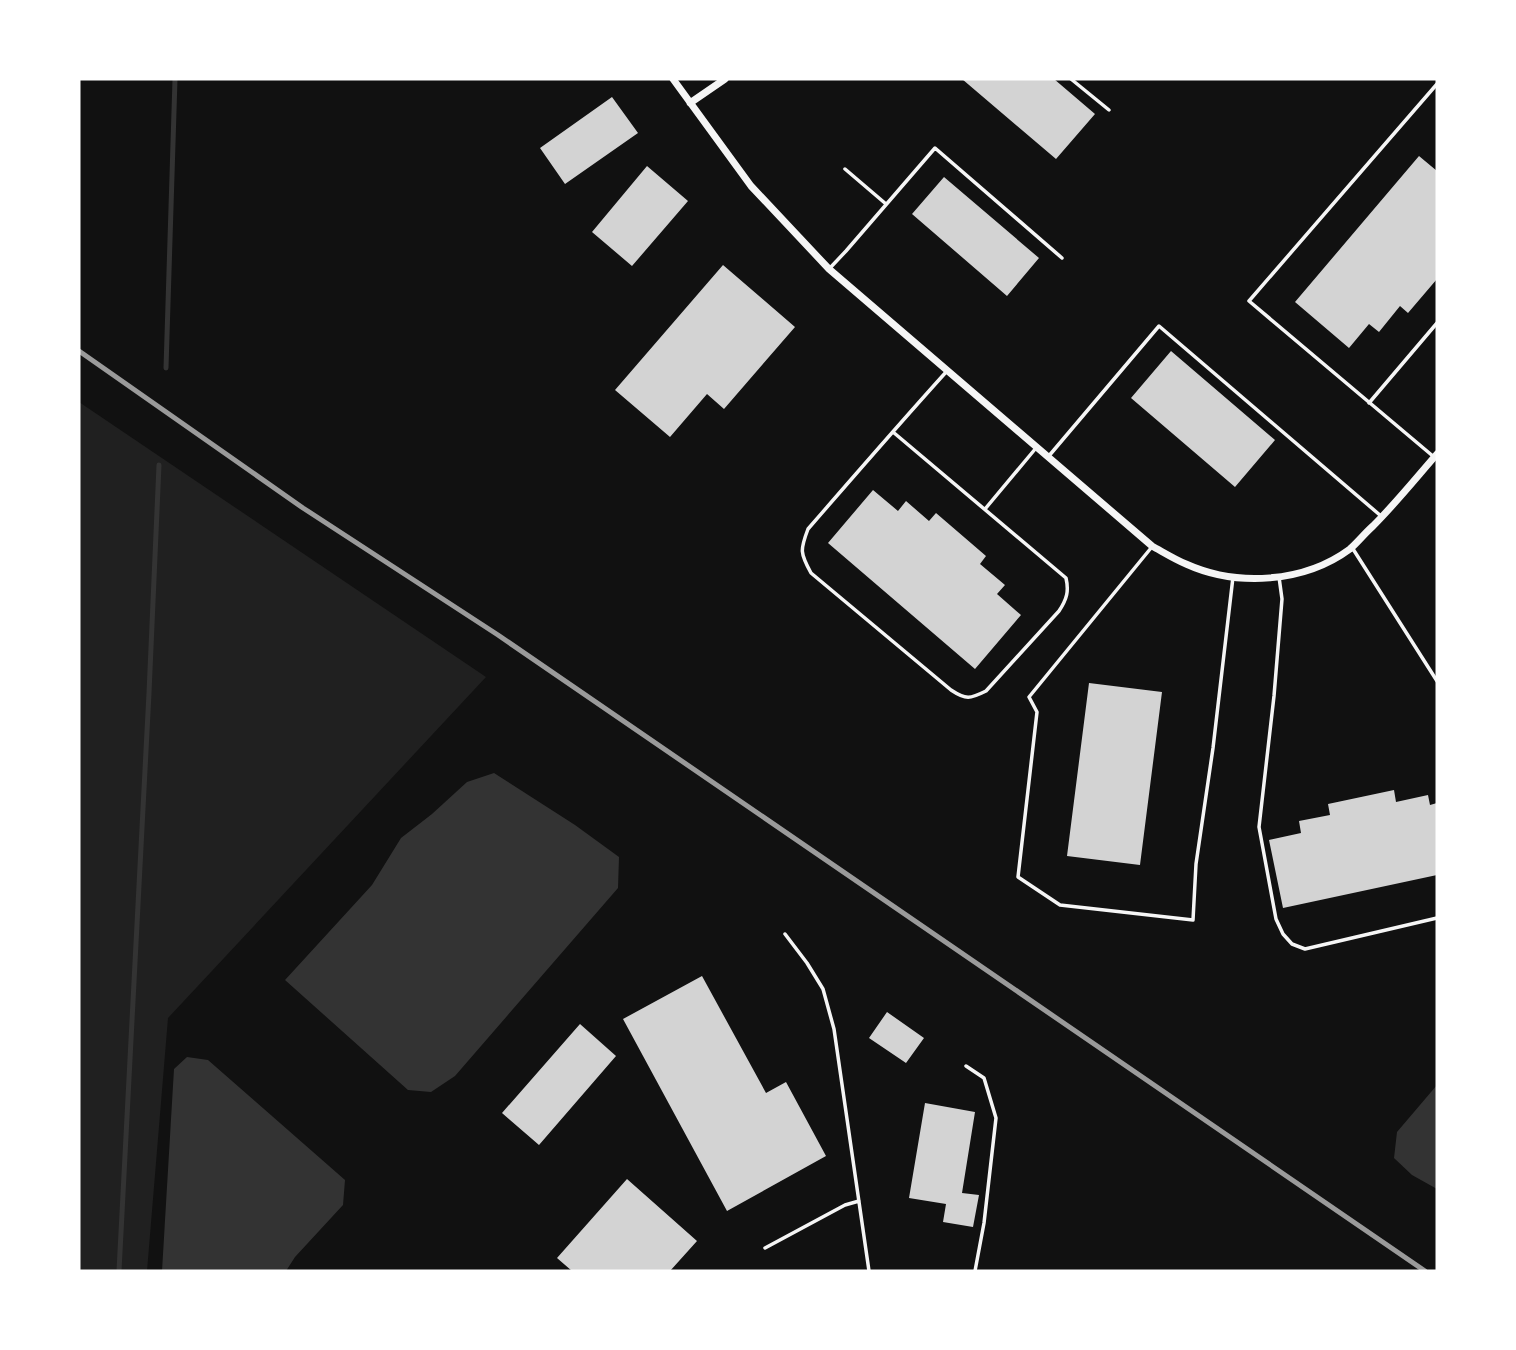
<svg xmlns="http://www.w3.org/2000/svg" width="1516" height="1350" viewBox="0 0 1516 1350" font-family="Quicksand,sans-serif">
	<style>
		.green { fill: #202020 }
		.water { fill: #333 }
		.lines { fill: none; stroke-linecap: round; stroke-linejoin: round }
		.stream { stroke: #333; stroke-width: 5 }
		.building { fill: #d3d3d3 }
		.service { stroke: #f5f5f5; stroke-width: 3.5 }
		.minor { stroke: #f5f5f5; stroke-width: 7 }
		.rail { stroke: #9a9a9a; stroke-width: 5 }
	</style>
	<rect width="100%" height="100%" fill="#111"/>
	<path class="green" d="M79,402L486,677L168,1018L147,1271H79Z"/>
	<path class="water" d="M494,773L575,825L619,857L618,888L455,1076L431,1092L408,1090L285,980L372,885L401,838L432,814L467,782Z
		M187,1057L208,1060L345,1180L343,1205L295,1257L286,1271H162L174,1069Z
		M1437,1085V1189L1412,1175L1394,1158L1397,1132Z"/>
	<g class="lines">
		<path class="stream" d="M166,368L175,79
			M119,1271L149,693L159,465"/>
	</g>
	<path class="building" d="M962,79H1054L1095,114L1056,159Z
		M612,97L638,133L565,184L540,148Z
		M1419,156L1437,171V279L1408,313L1400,306L1379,332L1369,324L1349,348L1295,302Z
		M647,166L688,201L632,266L592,232Z
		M944,177L1039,258L1007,296L912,214Z
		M723,265L795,327L724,409L707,394L670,437L615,390Z
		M1171,351L1275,440L1235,487L1131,398Z
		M873,490L898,511L906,501L929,521L936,513L986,556L980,564L1005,585L997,594L1021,615L975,669L828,543Z
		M1089,683L1162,692L1140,865L1067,856Z
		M1394,790L1396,802L1428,795L1430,805L1437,803V875L1283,908L1269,840L1301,833L1299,821L1330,815L1328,804Z
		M702,976L766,1093L786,1082L826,1156L727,1211L623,1019Z
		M887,1012L924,1038L906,1063L869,1038Z
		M580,1024L616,1056L539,1145L502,1113Z
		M925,1103L975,1112L962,1193L979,1195L973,1227L943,1222L946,1204L909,1198Z
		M627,1179L697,1241L670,1271H572L557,1258Z"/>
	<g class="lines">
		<path class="service" d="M1071,79L1109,110
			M845,169L886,204
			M829,269L846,251L935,148L1062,258
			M1369,403L1437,323
			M893,432L1066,578C1069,591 1067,599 1059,611L986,691C970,699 966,700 951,690L811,573C800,553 800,550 808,529C854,476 900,423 947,371
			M1048,457L1159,326L1381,516
			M1434,457L1249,301L1437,84
			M985,509L1036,448
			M1151,548L1029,697L1037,712L1018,877L1060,905L1193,920L1196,864L1213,748L1233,577
			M1353,549L1437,681
			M1279,577L1282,599L1274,696L1259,827L1276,919L1283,934L1292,944L1305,949L1437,918
			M785,934L807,963L823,989L834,1029L869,1271
			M966,1066L984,1078L996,1118L984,1223L975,1271
			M765,1248L845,1205L859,1201"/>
		<path class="minor" d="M673,79L751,186L829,269L1152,546C1163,552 1174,559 1186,564C1237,587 1304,583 1350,549C1358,542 1365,533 1373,526C1396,503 1416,478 1437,454
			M690,103L725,79"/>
		<path class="rail" d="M79,351L303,508L498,635L1425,1271"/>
	</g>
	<rect width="1516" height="1350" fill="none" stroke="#ffffff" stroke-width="161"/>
</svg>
